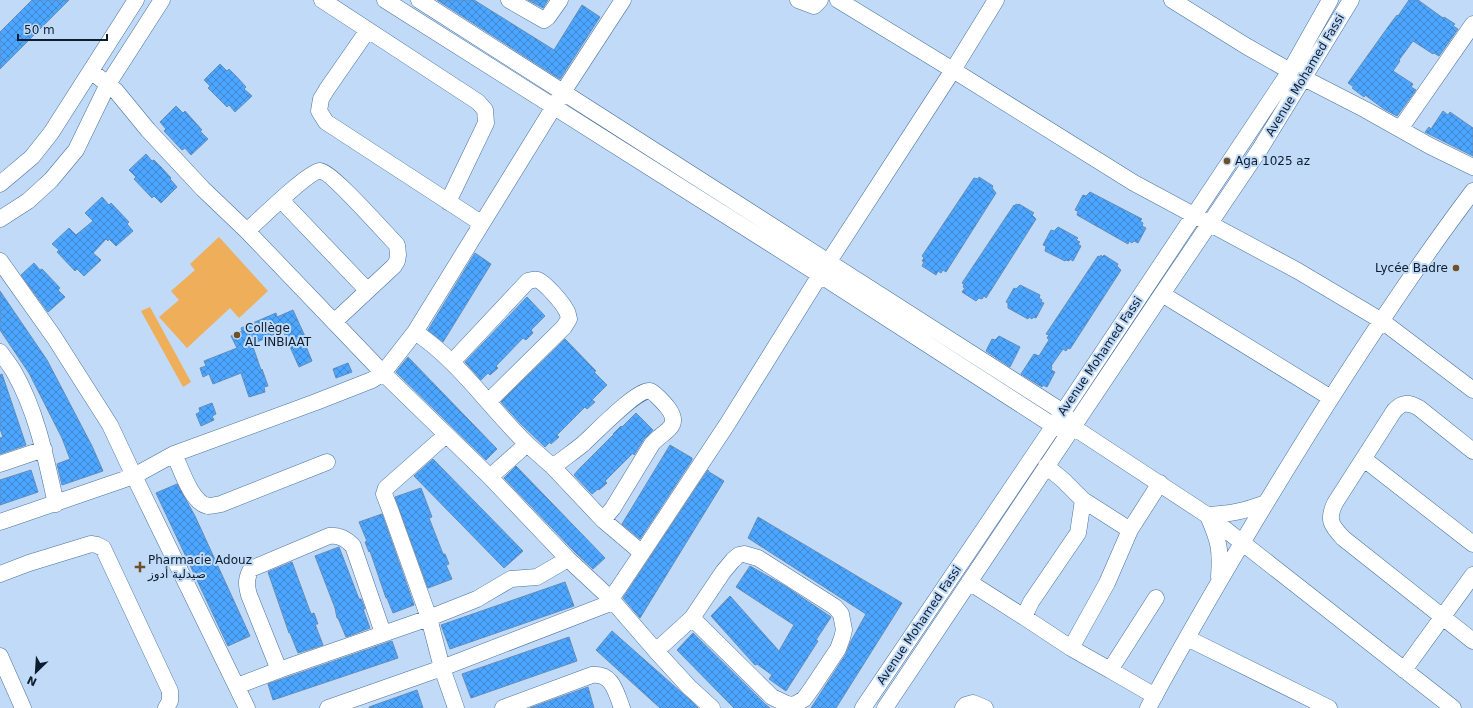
<svg xmlns="http://www.w3.org/2000/svg" width="1473" height="708" viewBox="0 0 1473 708" font-family="'DejaVu Sans',Vazirmatn,sans-serif">
	<style>
		.garden { fill: #efae59 }
		.building { fill: url(#building-cross-hatch); stroke: #648db9 }
		.lines { fill: none; stroke-linecap: round; stroke-linejoin: round }
		.minor-casing { stroke: #4a729d; stroke-width: 17 }
		.minor { stroke: #fff; stroke-width: 16 }
		.poi-dot { fill: #6f4f25; stroke: #c0daf7; stroke-width: 1.5 }
		.labels { text-anchor: middle; stroke-width: 4; stroke-linejoin: round; paint-order: stroke }
		.street-label { font-size: 12px; fill: #0c1d2e; stroke: #c0daf7 }
		.poi-label { font-size: 12px; fill: #0c1d2e; stroke: #c0daf7; text-anchor: start }
	</style>
	<defs>
		<pattern id="building-cross-hatch" width="8" height="8" patternUnits="userSpaceOnUse"><rect width="8" height="8" fill="#4ca5ff"/><path d="M0 0l8 8M0 8l8-8" fill="none" stroke="#3e86cf"/></pattern>
	</defs>
	<rect width="100%" height="100%" fill="#c0daf7"/>
	<path class="garden" d="M219,237L268,291L239,318L230,308L187,348L159,317L179,300L171,291L195,270L190,264Z
		M150,307L191,382L183,387L141,311Z"/>
	<path class="building" d="M32,0H69L0,69V32Z
		M437,0H474L554,50L582,5L600,17L560,79Z
		M528,0H548L543,8Z
		M1409,0H1418L1443,18L1444,17L1455,24L1453,26L1458,29L1439,56L1434,53L1433,54L1413,41L1399,60L1400,61L1393,71L1413,84L1411,87L1416,90L1397,116L1384,109L1365,95L1364,97L1352,88L1354,87L1348,83L1388,27L1397,15L1398,16Z
		M220,64L227,71L229,69L236,76L246,87L244,89L252,96L235,112L229,105L227,107L208,88L210,86L204,80Z
		M176,106L183,113L185,111L202,130L200,131L208,139L191,155L185,148L182,150L164,131L166,129L160,122Z
		M1443,111L1448,115L1450,112L1473,128V156L1425,132L1429,127L1431,129Z
		M146,154L152,161L154,160L161,167L171,178L170,179L177,187L161,203L154,196L152,198L134,179L136,177L129,170Z
		M979,177L993,186L992,188L996,193L946,272L943,270L941,273L938,271L936,275L922,266L924,262L922,261L924,258L922,256L974,178L978,179Z
		M1090,192L1142,219L1140,221L1143,223L1142,226L1146,228L1138,243L1134,241L1132,243L1129,241L1128,244L1077,215L1078,211L1075,210L1083,195L1086,196Z
		M102,197L109,205L111,203L129,222L127,224L133,231L116,246L109,239L108,241L106,239L93,253L101,260L84,276L77,269L75,271L57,252L59,250L52,244L69,228L76,235L93,221L85,213Z
		M1016,204L1018,205L1019,204L1034,213L1032,215L1036,219L986,298L984,296L982,299L979,298L976,301L962,292L965,288L963,287L964,284L962,283L1014,205L1015,206Z
		M1058,227L1078,238L1076,240L1080,242L1078,244L1081,246L1073,261L1070,259L1069,261L1066,260L1065,261L1045,251L1046,246L1043,245L1051,230L1054,231Z
		M475,253L491,264L443,342L428,330Z
		M1101,255L1102,257L1104,255L1118,264L1117,266L1121,270L1070,349L1068,348L1066,351L1063,349L1051,366L1052,367L1051,370L1055,372L1047,387L1043,385L1042,387L1021,374L1034,354L1039,356L1049,340L1047,338L1049,335L1046,334L1098,256L1100,257Z
		M34,263L40,270L42,269L60,288L58,290L65,297L48,312L21,275Z
		M1020,285L1040,295L1039,298L1042,300L1041,302L1044,303L1036,318L1033,317L1032,319L1029,317L1028,319L1008,308V303L1006,302L1014,288L1016,289Z
		M0,291L47,360L92,446L103,471L62,485L57,464L70,459L62,438L29,373L0,330Z
		M527,297L545,316L531,330L533,333L526,340L523,338L496,366L498,368L490,375L488,373L481,380L465,362Z
		M293,310L308,343L305,344L312,361L299,367L283,331L252,344L261,370L262,369L268,386L264,387L265,392L249,397L241,373L213,384L209,374L203,377L200,368L206,366L204,361L237,348L231,336L242,331L241,328L276,313L277,317Z
		M999,336L1020,347L1010,367L986,351L992,339L995,340Z
		M565,339L596,371L594,372L607,385L592,400L595,402L587,409L585,407L557,435L559,437L551,444L550,442L545,447L520,423L501,402Z
		M408,357L497,449L486,460L396,372Z
		M348,363L352,372L336,378L333,369Z
		M2,374L26,445L0,454V438L3,437L0,429V375Z
		M212,403L216,414L212,416L214,420L201,426L196,414L200,412L199,408Z
		M636,413L653,430L644,439L634,455L633,453L605,481L607,483L599,490L598,489L592,494L574,475L579,469L614,434H613L621,426L622,427Z
		M670,445L692,458V460L640,539L622,524Z
		M433,459L523,551L504,568L414,476Z
		M516,466L605,558L593,569L575,552L504,478Z
		M31,470L38,492L0,505V480Z
		M708,470L709,472L724,481L640,618L623,598Z
		M177,484L195,516L250,636L228,646L156,493Z
		M421,488L432,517L429,518L443,554H445L449,564L446,565L452,579L428,588L395,497Z
		M382,514L414,605L393,613L387,598H386L370,551L369,552L365,542L367,541L359,522Z
		M758,517L902,603L836,708H811L846,654L851,641L866,614L748,538Z
		M339,547L359,599H361L365,609H363L370,628L346,637L338,618H337L335,608L315,556Z
		M292,562L311,614L314,613L318,624H315L323,645L298,653L290,633H289L268,572Z
		M750,566L785,586L831,617L816,640L818,641L786,691L769,679L772,675L757,664L755,665L711,616L730,596L779,651L794,625L736,587Z
		M565,582L574,606L450,649L441,625Z
		M612,631L690,700L698,708H660L596,650Z
		M693,633L765,704L770,708H734L677,650Z
		M569,637L577,661L471,698L462,674Z
		M392,641L398,658L273,700L268,684Z
		M588,687L594,708H530Z
		M417,690L423,708H369V707Z"/>
	<g class="lines">
		<defs>
			<path id="minor" d="M322,0L478,102L485,110L486,123L448,202
				M385,0L820,275L1054,426L1063,429
				M419,0L1063,412L1069,419L1073,427L1207,515L1453,708
				M509,0L544,20L548,17L560,0
				M798,0L814,6L820,0
				M838,0L953,70L1134,183L1298,271L1382,321L1473,390
				M1172,0L1246,46L1290,71L1366,110L1430,146L1473,167
				M368,30L327,89L321,99L319,111L326,122L481,223
				M91,71L116,91L148,130L203,189L247,231L383,373L490,477L568,559L611,599L656,651L689,687L712,708
				M1400,129L1473,24
				M0,184L32,157L51,133L136,0
				M281,200L367,290
				M0,219L28,201L51,180L76,150L108,84L162,0
				M247,231C258,221 309,171 320,171C331,171 386,234 397,245L398,255L397,261L394,266L334,322
				M0,261L54,337L110,425L134,476L247,708
				M1162,294L1331,398
				M415,332C459,361 489,407 527,444
				M0,352C5,359 10,365 14,372C37,412 46,459 56,504
				M452,362L528,281C532,280 534,279 538,280C545,283 562,302 566,310C568,312 568,316 569,319L564,327L488,402
				M446,435L386,488L384,494L391,512L429,618L442,668L456,708
				M1473,451L1419,408C1408,402 1402,402 1394,411L1335,503C1327,520 1331,525 1343,538L1473,641
				M174,454C181,468 191,503 208,506C212,506 216,505 221,504L327,462
				M1364,459L1473,544
				M0,464L44,449
				M1046,466L1063,480L1083,500L1078,533L1031,602L1024,617L1071,648L1110,670L1156,598
				M553,467C563,459 573,452 583,444C593,435 638,388 650,391C654,392 665,404 668,408C683,428 661,432 652,444L613,508L603,520
				M490,477L527,444L553,467L603,520L642,553
				M1083,500L1130,530
				M1207,515C1231,514 1244,511 1266,503
				M1208,516C1219,541 1221,549 1219,577
				M0,522L134,476L174,454L316,402L372,380L383,373L415,332L563,92L623,0
				M0,574L29,563L91,544L97,545L103,548L170,691V701L166,708
				M969,582L1024,617
				M611,599L642,553L728,423L820,275L953,70L996,0
				M1187,638L1329,708
				M1071,648L1107,583L1130,530L1160,483
				M656,651L692,618L723,572L733,560L739,555L744,554L758,558L835,607L841,614L844,630L842,638L838,649L812,688L804,699L796,704L789,705L772,697L692,618
				M0,656L23,708
				M279,670L249,595C246,584 246,579 251,569L329,536C340,535 346,539 353,546L383,633
				M1110,670L1155,696
				M1404,670L1473,575
				M237,686L279,670L429,618L477,599L511,579L537,577L568,559
				M328,708L442,668L613,602
				M503,708L592,675C613,673 616,693 622,708
				M863,708L1063,412L1290,71L1330,0
				M885,708L1162,294L1260,149L1351,0
				M963,708L966,705L973,703L985,708
				M1148,708C1199,614 1253,523 1309,433C1361,350 1414,269 1473,191"/>
		</defs>
		<use href="#minor" class="minor-casing"/>
		<use href="#minor" class="minor"/>
	</g>
	<g class="poi-dot">
		<circle cx="1227" cy="161" r="4"/>
		<circle cx="1456" cy="268" r="4"/>
		<circle cx="237" cy="335" r="4"/>
		<path d="M138 561h4v4h4v4h-4v4h-4v-4h-4v-4h4z"/>
	</g>
	<g class="labels">
		<g class="street-label">
			<text transform="translate(1305 75) rotate(-59)" y="4">Avenue Mohamed Fassi</text>
			<text transform="translate(1100 356) rotate(-56)" y="4">Avenue Mohamed Fassi</text>
			<text transform="translate(919 625) rotate(-56)" y="4">Avenue Mohamed Fassi</text>
		</g>
		<g class="poi-label">
			<text x="1235" y="165">Aga 1025 az</text>
			<text x="1448" y="272" text-anchor="end">Lycée Badre</text>
			<text x="245" y="332">Collège<tspan x="245" dy="14">AL INBIAAT</tspan></text>
			<text x="148" y="564">Pharmacie Adouz<tspan x="148" dy="14">صيدلية أدوز</tspan></text>
		</g>
	</g>
	<g transform="translate(36 672) rotate(205)" stroke="#c0daf7" stroke-width="3" paint-order="stroke">
	<path d="M0-3L7 15L0 10L-7 15Z" fill="#0c1d2e"/>
	<text y="-6" font-size="11" font-weight="bold" text-anchor="middle" fill="#0c1d2e">N</text>
	</g>
	<path d="M18 34v6h89v-6" fill="none" stroke="#0c1d2e" stroke-width="2"/>
	<text x="24" y="34" font-size="12" fill="#0c1d2e" stroke="#c0daf7" stroke-width="3" paint-order="stroke">50 m</text>
</svg>
